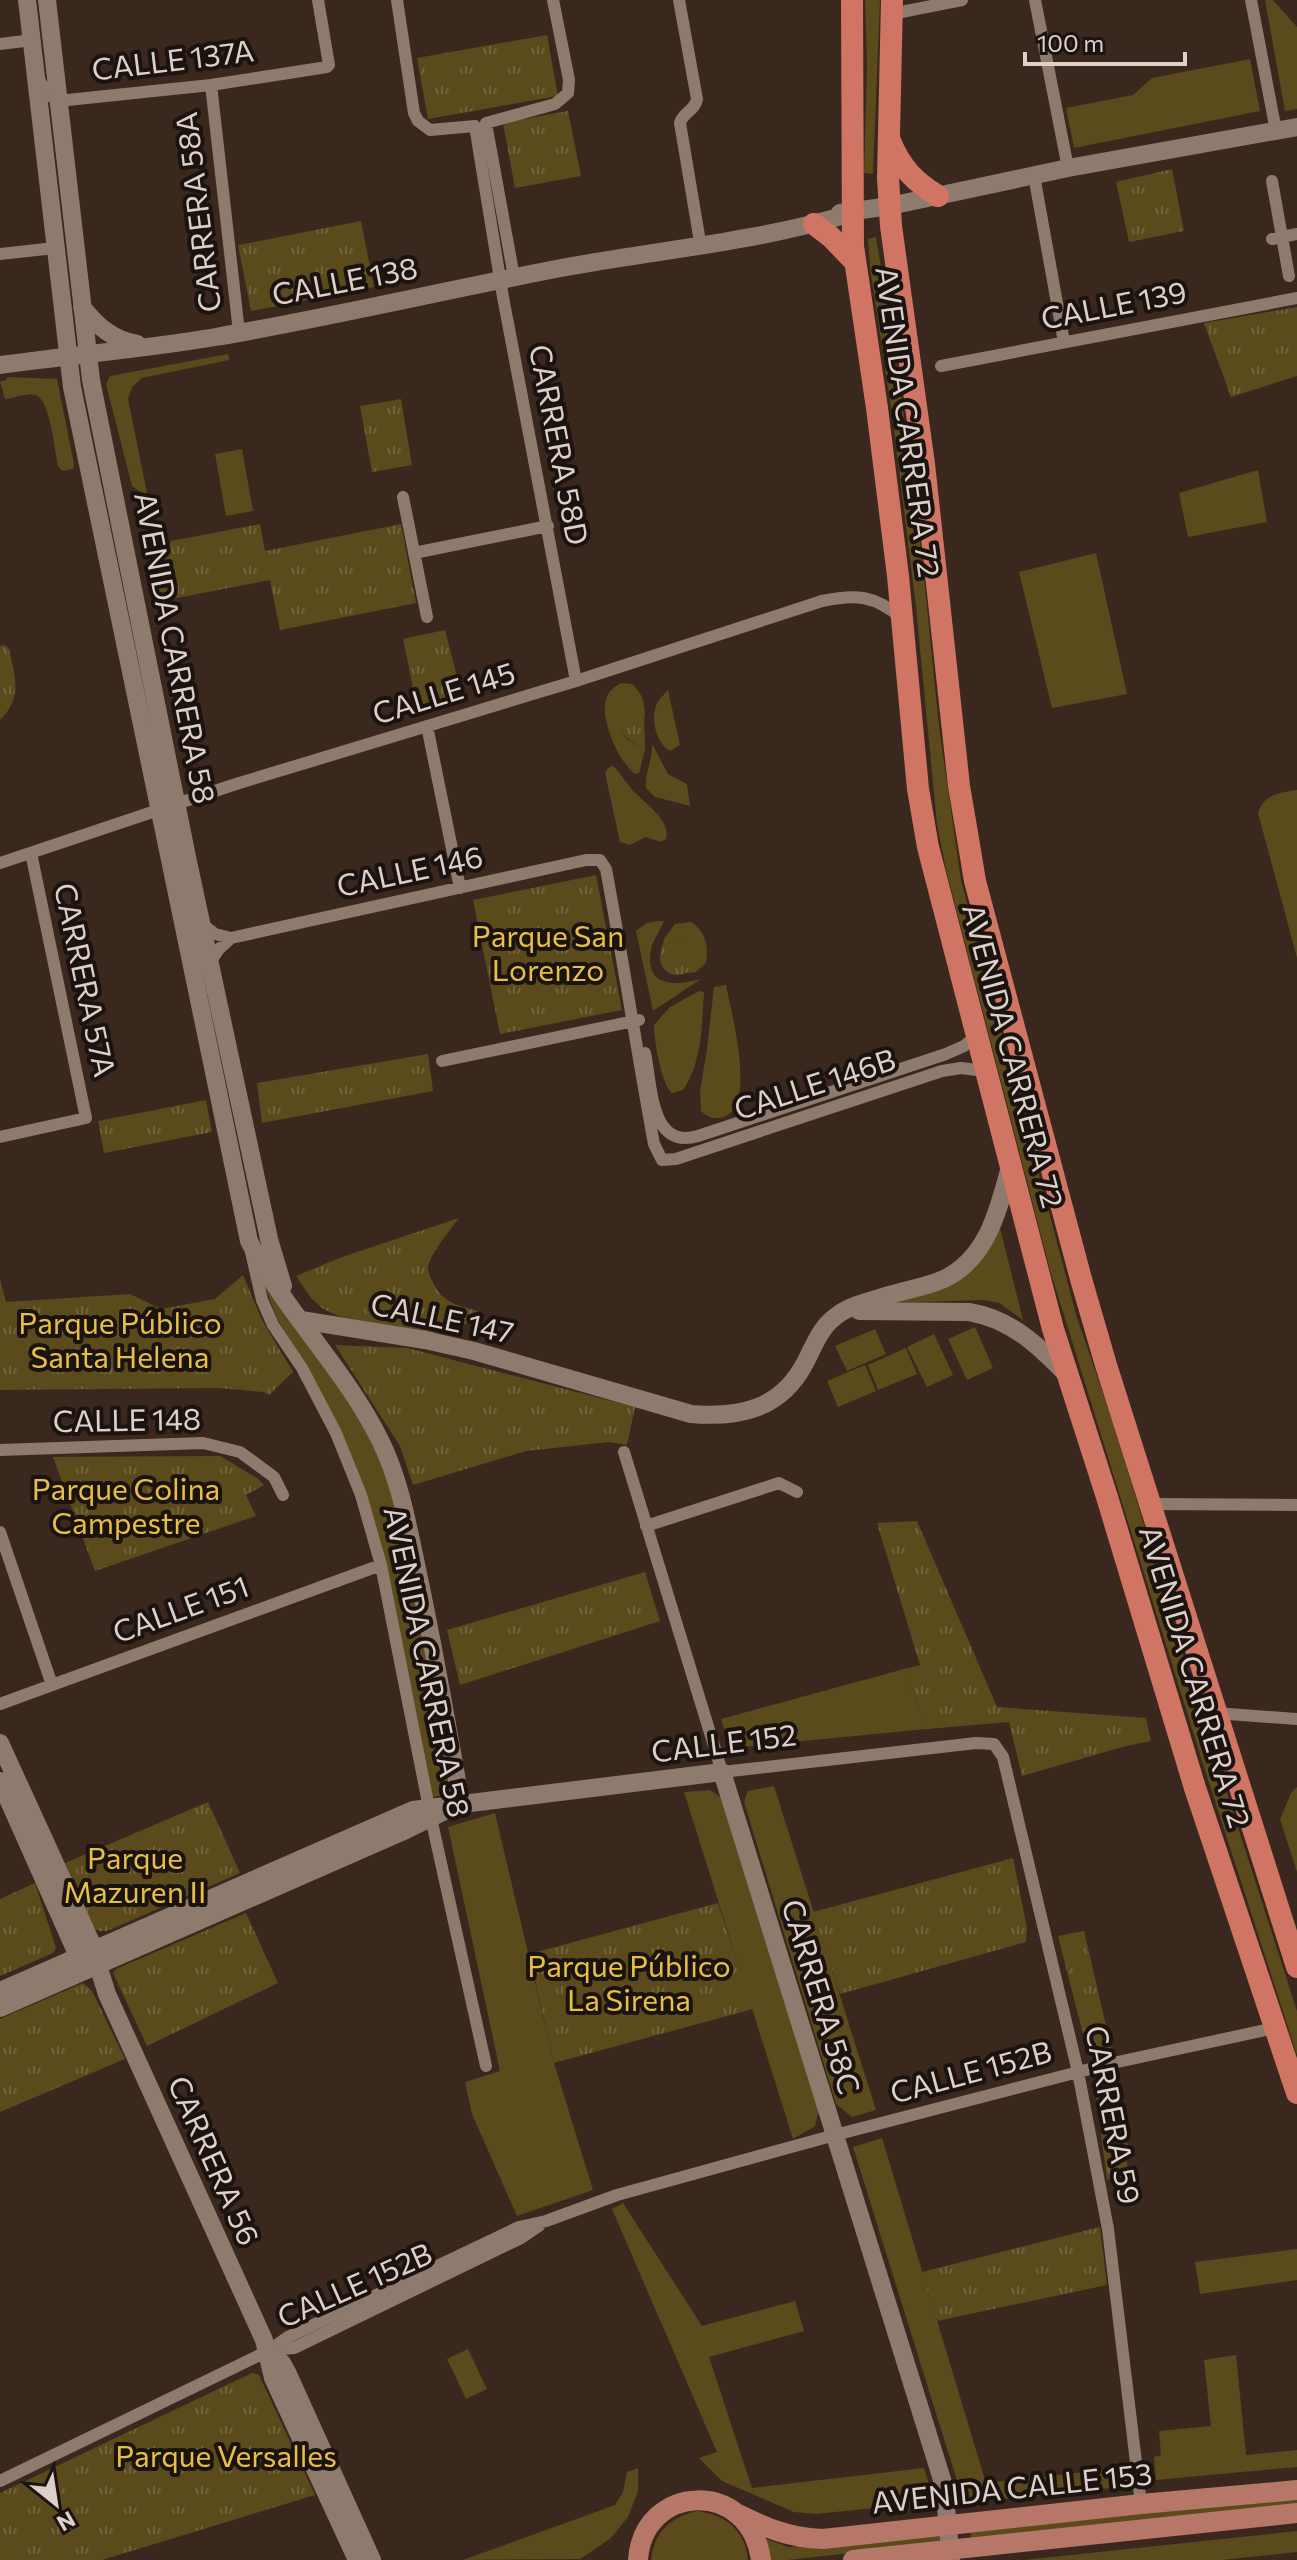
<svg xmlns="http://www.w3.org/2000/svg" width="1297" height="2560" viewBox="0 0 1297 2560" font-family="Commissioner,sans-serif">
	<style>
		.green { fill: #5a4a1c }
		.park { fill: url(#park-tufts) }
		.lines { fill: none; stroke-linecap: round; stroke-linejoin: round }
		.street { stroke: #8f7a6e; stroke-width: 12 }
		.secondary { stroke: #8f7a6e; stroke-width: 18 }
		.primary { stroke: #b67668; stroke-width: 20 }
		.highway { stroke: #d07464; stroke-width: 22 }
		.labels { text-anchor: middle; stroke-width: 8; stroke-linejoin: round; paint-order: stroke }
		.street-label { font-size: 30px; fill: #dcd0c9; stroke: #1b130f }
		.park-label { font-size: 30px; fill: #e7bf46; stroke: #1b130f }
	</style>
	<defs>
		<pattern id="park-tufts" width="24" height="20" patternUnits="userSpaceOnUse" patternTransform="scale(2)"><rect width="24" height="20" fill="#5a4a1c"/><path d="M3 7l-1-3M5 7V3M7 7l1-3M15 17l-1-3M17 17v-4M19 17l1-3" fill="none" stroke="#71633c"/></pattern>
	</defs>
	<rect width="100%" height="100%" fill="#3a281e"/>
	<path class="green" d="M865,0H880L873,174L864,173L867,65Z
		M1265,0H1273L1297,27V109L1285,111Z
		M1250,59L1260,111L1074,148L1066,108L1133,95L1152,78Z
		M876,237L901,395L922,557L939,726L961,880L1077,1318L1114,1425L1193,1688L1297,2011V2055L1203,1764L1050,1270L946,870L937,824L916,607L893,421L870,267L868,239Z
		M228,354L229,360L142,378L132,387L128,399L148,498L132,486L106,384L110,376Z
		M8,377L57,379L74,464L73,469L62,471L58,466C55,452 50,400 36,395C28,392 14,398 5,399L0,382L6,380Z
		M242,449L253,511L226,516L215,454Z
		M1258,470L1267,522L1188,537L1179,493Z
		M1096,553L1127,694L1052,708L1019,572Z
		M621,683L632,684C644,695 645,704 645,720L644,715L619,729L628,740L645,750L639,773L635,774C619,762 598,717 607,697C609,690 615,687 621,683Z
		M668,690L680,745L670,751C655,743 649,715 659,700C661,697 665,694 668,690Z
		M652,744L668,774L687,784L690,806L655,797L646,788C644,773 653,760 652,744Z
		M613,766C620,772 624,780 630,787C641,801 672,819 666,839L661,842L646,837L630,845L620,842L605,773L608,768Z
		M1297,790V958L1258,813C1264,794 1279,793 1297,790Z
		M659,921H664C661,929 655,937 652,945C642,986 672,987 701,979L653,1011L636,931L647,923Z
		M691,922C705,931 709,945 706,963L696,972L680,974L685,973L687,944C675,938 665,942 660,954L664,939L675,924Z
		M726,985C731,1011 757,1105 724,1117C715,1120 707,1117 701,1111L700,1091L707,1049L714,987Z
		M699,991L704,992C702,1023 702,1064 683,1090L672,1093C661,1084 654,1040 654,1025L670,1007Z
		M999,1224L1023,1320L999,1303L985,1300L886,1303C948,1288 971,1287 999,1224Z
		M260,1274L361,1418L383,1463L393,1492L454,1794L432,1797L361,1481L327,1404L277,1319Z
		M975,1327L993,1368L967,1380L948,1339Z
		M875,1329L886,1354L847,1371L835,1346Z
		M934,1334L953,1375L927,1387L907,1347Z
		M906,1348L917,1374L878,1390L868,1365Z
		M865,1365L876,1391L838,1407L827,1381Z
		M904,1669L927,1729L730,1748L721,1719Z
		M774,1786L876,2110L852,2117L836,2104L744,1802L748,1791Z
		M1297,1787V1872L1280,1819L1291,1793Z
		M710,1790L723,1799L819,2110L815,2126L793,2139L684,1792Z
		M495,1813L554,2063L593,2190L517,2216L472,2114L465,2082L500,2071L448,1827Z
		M882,2138L986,2483L1129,2467L1130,2480L1121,2487L964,2503L853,2147Z
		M623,2203L702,2326L795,2301L804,2331L709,2357L752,2488L924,2468L935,2502L815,2514L794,2512L722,2481L699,2458L717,2452L612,2209Z
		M1297,2249V2280L1200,2294L1195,2262Z
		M468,2349L487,2389L466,2399L447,2359Z
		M1236,2355L1246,2455L1297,2450V2467L1156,2480L1154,2457L1161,2455L1159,2431L1211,2426L1204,2360Z
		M638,2468V2491L628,2517L610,2539L580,2559L463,2560L615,2505L623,2492L627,2472Z
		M1297,2496V2505L971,2538L970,2529Z
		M697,2511C726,2515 745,2530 748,2560H651C654,2532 670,2517 697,2511Z
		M1297,2531V2552L1222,2560H1024Z
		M940,2533L941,2543L787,2560H770L764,2538L788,2547Z"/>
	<path class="park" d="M547,35L558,96L428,119L417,58Z
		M568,111L581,176L515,188L503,123Z
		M1172,169L1184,231L1129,242L1116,182Z
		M361,221L374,287L251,311L238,245Z
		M1297,307V376L1231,397L1204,323Z
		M401,399L412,465L372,472L360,406Z
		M260,524L265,551L401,524L416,603L280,630L270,580L156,602L151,571L164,558L171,541Z
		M445,630L462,696L417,707L403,639Z
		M5,645L9,649C15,677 23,697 0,720V646Z
		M627,709H636L644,715L645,750L629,740L619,729L620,715Z
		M596,875L622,1010L500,1034L473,900Z
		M660 958a17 17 0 1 1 34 0a17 17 0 1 1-34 0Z
		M428,1054L433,1091L262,1123L257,1083Z
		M206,1100L212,1132L104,1153L98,1121Z
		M459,1218C451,1229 429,1255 428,1268C428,1271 430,1277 432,1280C440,1301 457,1306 478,1311L473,1322L433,1333L341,1317L323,1309L311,1298L296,1276L342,1257Z
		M243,1275L262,1320L293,1372L269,1395L264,1392L218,1388L0,1390V1279L6,1302L130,1294L161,1309L215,1299Z
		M335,1345L407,1348L635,1407L627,1445L609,1442L526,1451L413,1485L400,1446Z
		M220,1456L257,1478L264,1485L246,1495L256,1516L95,1571L53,1457Z
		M917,1521L997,1707L1146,1718L1151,1741L1126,1746L1022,1776L1009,1722L927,1729L904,1669L920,1665L877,1523Z
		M645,1572L660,1621L460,1685L447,1630Z
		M208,1802L240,1873L107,1931H99L92,1927L65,1863Z
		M1013,1858L1027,1928L1026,1942L840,1994L813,1912Z
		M35,1883L56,1948L53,1953L0,1976V1899Z
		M718,1903L753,2009L554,2063L529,1954Z
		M246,1913L278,1983L147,2046L113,1973L116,1969Z
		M1084,1931L1112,2051L1097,2054L1085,2042L1058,1936Z
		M83,1983L92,1991L125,2059L0,2112V2019Z
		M1112,2073L1123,2139L1128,2144L1125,2151L1129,2175L1107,2180L1095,2087L1102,2076Z
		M1100,2227L1107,2285L937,2321L922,2272Z
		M252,2373L259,2375L315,2495L102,2560H0V2493Z"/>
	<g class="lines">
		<path class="street" d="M397,0L414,113L418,121L430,130L475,126L503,297L576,681
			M679,0L697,99C695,111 683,112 680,123L699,236
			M1035,0L1068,168
			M1251,0L1276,131
			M891,14L962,0
			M0,44L32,40
			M39,80L49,95L58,101L211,85L327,67L329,65L318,0
			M211,85L239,332
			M1035,181L1064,342
			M1272,181L1289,276
			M1272,239L1297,234
			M0,254L55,248
			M514,277L486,123L555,104L568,93L569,80L553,0
			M941,366L1297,298
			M403,497L427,617
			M414,553L548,526
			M427,726L460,888
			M0,863L236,784L576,681L822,601C856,594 874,595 902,618
			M202,924L215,934L231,938L586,860H600L606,869C623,960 637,1052 654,1144L662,1160L676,1159L942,1071L961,1068L985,1071
			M210,962L219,949L231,938
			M645,1053C652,1086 650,1150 698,1136L946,1054L964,1046L976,1036
			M442,1061L639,1020
			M0,1137L86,1118L31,853
			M251,1252L262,1300L273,1325L302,1368L336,1433L361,1495L381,1565L431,1818L486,2066
			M0,1450L203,1443L240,1452L274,1477L283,1495
			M624,1452L722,1772L976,1743L994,1744L1003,1757L1078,2072L1108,2229L1141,2504
			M1149,1504L1297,1505
			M646,1526L779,1483L797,1492
			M0,1532L52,1685
			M0,1704L381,1565
			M1215,1713L1297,1719
			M271,2350L294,2348L521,2238L540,2225
			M0,2481L268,2351L288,2337L519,2227L546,2221L617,2195L835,2135L1113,2063L1275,2028"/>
		<path class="secondary" d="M27,0L72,387L249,1241C285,1312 345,1369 380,1440C400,1480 408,1526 417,1569C434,1647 447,1725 461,1803
			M47,0L91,380L187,857L269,1239L283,1286
			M840,213L890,206L1068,168L1297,127
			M82,307C97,326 113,340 137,344
			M0,365C72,355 145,349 216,337C332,317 446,290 561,268C658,250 757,242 852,213
			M859,1311L969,1312C1011,1319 1039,1346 1067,1375
			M301,1320L425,1340L474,1351L691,1414C740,1418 781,1409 805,1363C814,1346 820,1328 835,1317C848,1306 869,1301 886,1296C905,1290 926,1287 944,1279C988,1258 998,1210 1010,1167
			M0,1743L90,1940L107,1994L264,2340L273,2378L357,2560
			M0,1781L74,1947L87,1965
			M0,1991L413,1810L722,1772L944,2486L951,2560
			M0,2008L406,1830L447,1810
			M268,2351L282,2363L287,2372L372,2560"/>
		<path class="primary" d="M738,2514C766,2528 790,2538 823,2539L1141,2504L1297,2490
			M638,2560C643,2483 750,2478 761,2560
			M853,2560L1297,2513"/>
		<path class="highway" d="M852,0L853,246L877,408L898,576L918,789L928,847L1053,1329L1107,1497L1195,1788L1297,2093
			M892,0L888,178L891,226L924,464L959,786L967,833L975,881L1081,1279L1106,1365L1297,1967
			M890,141C901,168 915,182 938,196
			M814,224L831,237L855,262"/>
	</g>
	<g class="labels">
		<g class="street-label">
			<text transform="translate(173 61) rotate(-7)" y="10">CALLE 137A</text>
			<text transform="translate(199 212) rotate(-97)" y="10">CARRERA 58A</text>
			<text transform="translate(345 282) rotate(-11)" y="10">CALLE 138</text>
			<text transform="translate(1114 306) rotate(-11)" y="10">CALLE 139</text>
			<text transform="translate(907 422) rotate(82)" y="10">AVENIDA CARRERA 72</text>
			<text transform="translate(558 445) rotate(79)" y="10">CARRERA 58D</text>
			<text transform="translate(174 648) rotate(79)" y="10">AVENIDA CARRERA 58</text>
			<text transform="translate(444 694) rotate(-17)" y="10">CALLE 145</text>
			<text transform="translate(410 872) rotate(-12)" y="10">CALLE 146</text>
			<text transform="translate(84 980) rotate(78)" y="10">CARRERA 57A</text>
			<text transform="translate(1012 1056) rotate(75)" y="10">AVENIDA CARRERA 72</text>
			<text transform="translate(815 1085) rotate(-18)" y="10">CALLE 146B</text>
			<text transform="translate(442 1319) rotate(12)" y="10">CALLE 147</text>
			<text transform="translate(127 1421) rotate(-1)" y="10">CALLE 148</text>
			<text transform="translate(181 1610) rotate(-20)" y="10">CALLE 151</text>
			<text transform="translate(426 1662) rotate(78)" y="10">AVENIDA CARRERA 58</text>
			<text transform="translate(1194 1677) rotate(73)" y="10">AVENIDA CARRERA 72</text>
			<text transform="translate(724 1744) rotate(-7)" y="10">CALLE 152</text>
			<text transform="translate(820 1997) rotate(73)" y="10">CARRERA 58C</text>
			<text transform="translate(971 2073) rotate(-15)" y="10">CALLE 152B</text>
			<text transform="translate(1112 2115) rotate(79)" y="10">CARRERA 59</text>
			<text transform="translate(213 2161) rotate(66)" y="10">CARRERA 56</text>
			<text transform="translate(355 2286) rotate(-24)" y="10">CALLE 152B</text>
			<text transform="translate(1012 2489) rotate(-6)" y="10">AVENIDA CALLE 153</text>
		</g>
		<g class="park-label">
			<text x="548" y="947">Parque San<tspan x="548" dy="34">Lorenzo</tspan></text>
			<text x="120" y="1334">Parque Público<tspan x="120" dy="34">Santa Helena</tspan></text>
			<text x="126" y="1500">Parque Colina<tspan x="126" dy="34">Campestre</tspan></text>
			<text x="135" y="1869">Parque<tspan x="135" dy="34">Mazuren II</tspan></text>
			<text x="629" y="1977">Parque Público<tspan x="629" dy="34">La Sirena</tspan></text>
			<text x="226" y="2467">Parque Versalles</text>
		</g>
	</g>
	<g transform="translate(56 2504) rotate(150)" stroke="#1b130f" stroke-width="6" paint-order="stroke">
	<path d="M0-6L14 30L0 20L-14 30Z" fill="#dcd0c9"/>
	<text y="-12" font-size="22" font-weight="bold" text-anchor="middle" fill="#dcd0c9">N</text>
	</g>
	<path d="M1025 52v12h160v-12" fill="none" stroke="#dcd0c9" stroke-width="4"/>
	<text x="1037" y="52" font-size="24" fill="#dcd0c9" stroke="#1b130f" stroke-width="6" paint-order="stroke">100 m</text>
</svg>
